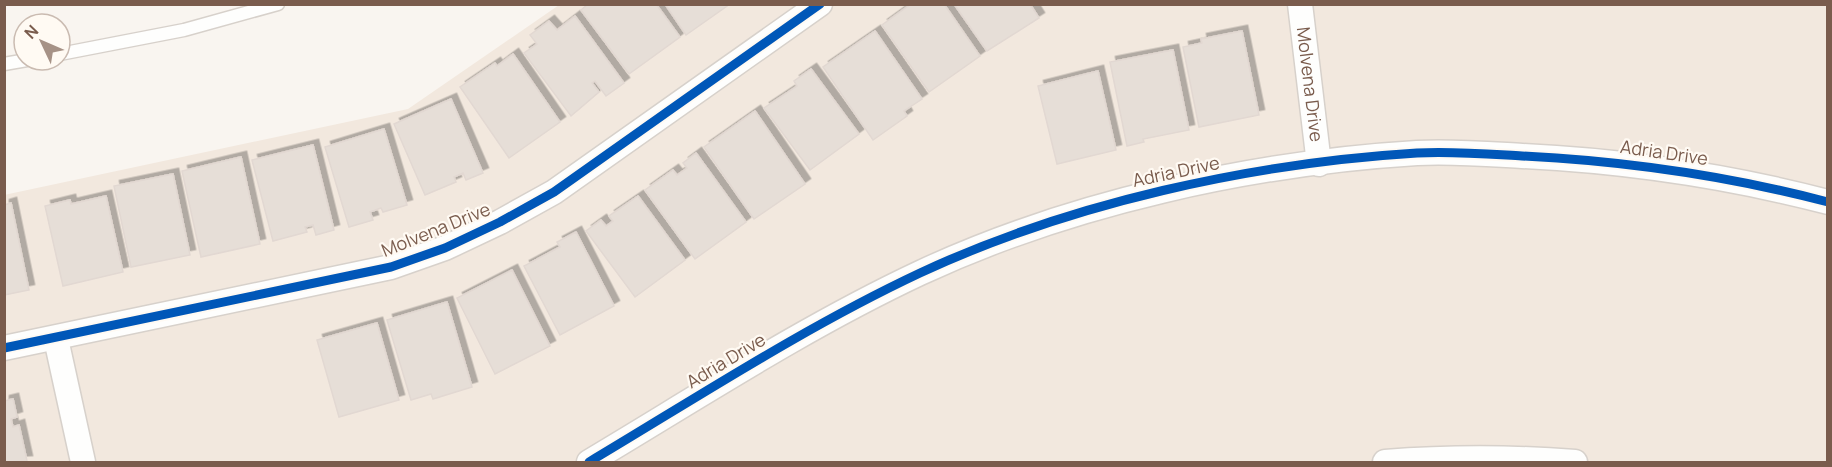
<svg xmlns="http://www.w3.org/2000/svg" width="1832" height="467" viewBox="0 0 1832 467" font-family="Manrope,sans-serif">
	<style>
		.residential { fill: #f2e8de }
		.building { fill: #e6ded7; stroke: #e2d8d2; stroke-width: 1.5; filter: url(#shadow) }
		.lines { fill: none; stroke-linecap: round; stroke-linejoin: round }
		.lane-casing { stroke: #d7d1cb; stroke-width: 15 }
		.street-casing { stroke: #d7d1cb; stroke-width: 27 }
		.lane { stroke: #fefefd; stroke-width: 12 }
		.street { stroke: #fefefd; stroke-width: 24 }
		.cycleway-casing { stroke: #fffaf3; stroke-width: 13 }
		.cycleway { stroke: #0057b8; stroke-width: 9 }
		.labels { text-anchor: middle; stroke-width: 4.5; stroke-linejoin: round; paint-order: stroke }
		.street-label { font-size: 18px; fill: #7a5c4d; stroke: #fffaf3 }
	</style>
	<defs>
		<filter id="shadow"><feDropShadow dx="5.5" dy="-5.5" stdDeviation="0" flood-color="#0004"/></filter>
	</defs>
	<rect width="100%" height="100%" fill="#f9f5f0"/>
	<path class="residential" d="M559,5H1827V462H5L4,195L408,109Z"/>
	<path class="building" d="M588,4H656L680,37L629,74L581,10Z
		M665,4H730L686,35Z
		M911,4H944L980,56L929,92L882,25Z
		M954,4H1030L1039,18L987,51Z
		M575,16L624,83L606,96L595,81L592,83L599,92L571,116L524,53L537,44L530,35L549,21L557,30Z
		M875,31L922,99L904,111L907,116L873,140L823,67Z
		M1242,31L1259,115L1199,127L1183,47L1202,43L1201,39Z
		M1173,50L1189,130L1143,139L1144,142L1127,146L1110,62Z
		M513,54L560,122L509,158L460,87L495,63L497,66Z
		M811,69L859,134L810,170L764,108L797,86L794,81Z
		M1098,71L1116,150L1057,164L1038,86Z
		M451,99L483,173L466,180L463,173L454,177L456,182L425,195L394,124Z
		M755,111L805,184L754,219L704,147Z
		M384,129L407,205L383,212L381,208L370,212L373,220L349,227L325,147Z
		M313,145L334,230L316,235L313,225L305,227L307,232L273,241L252,160Z
		M696,153L746,222L695,259L645,190L673,170L677,175L687,168L683,163Z
		M241,157L260,244L201,257L182,171Z
		M173,174L190,255L131,267L114,186Z
		M106,196L123,272L63,286L45,206L70,200L71,204Z
		M638,196L685,260L635,297L586,231L601,220L606,226L613,221L609,216Z
		M11,203L29,290L4,295V205Z
		M576,232L614,306L560,335L524,266L560,247L557,242Z
		M512,270L550,346L495,374L457,298Z
		M447,302L472,387L433,399L431,394L411,400L387,320Z
		M377,323L399,400L339,417L317,340Z
		M13,399L17,417L11,419L13,427L19,425L27,461L4,462V401Z"/>
	<g class="lines">
		<defs>
			<path id="lane" d="M60,54L184,30L278,4
				M4,64L27,60"/>
			<g id="street">
				<path id="s1" d="M1300,4L1319,164"/>
				<path d="M56,339L83,462"/>
				<path d="M4,348L391,267L445,248L500,222L554,192L820,4"/>
				<path d="M589,462C698,397 805,327 920,273C1070,203 1252,163 1417,153C1452,151 1488,154 1522,156C1625,161 1728,176 1828,202"/>
				<path d="M1385,462C1449,457 1511,457 1575,462"/>
			</g>
		</defs>
		<use href="#lane" class="lane-casing"/>
		<use href="#street" class="street-casing"/>
		<use href="#lane" class="lane"/>
		<use href="#street" class="street"/>
		<defs>
			<path id="cycleway" d="M4,348L391,267L445,248L500,222L554,192L820,4
				M589,462C698,397 805,327 920,273C1070,203 1252,163 1417,153C1452,151 1488,154 1522,156C1625,161 1728,176 1828,202"/>
		</defs>
		<use href="#cycleway" class="cycleway-casing"/>
		<use href="#cycleway" class="cycleway"/>
	</g>
	<g class="labels">
		<g class="street-label">
			<text dy="6" stroke="none"><textPath href="#s1" startOffset="81">Molvena Drive</textPath></text>
			<text transform="translate(1664 153) rotate(8)" y="6">Adria Drive</text>
			<text transform="translate(1176 172) rotate(-12)" y="6">Adria Drive</text>
			<text transform="translate(436 230) rotate(-22)" y="6">Molvena Drive</text>
			<text transform="translate(726 361) rotate(-31)" y="6">Adria Drive</text>
		</g>
	</g>
	<rect width="1832" height="467" fill="none" stroke="#7a5c4d" stroke-width="12"/>
	<g transform="translate(42 42) rotate(314)"><circle r="28" fill="#fffaf3" stroke="#cabbb1" stroke-width="1.5"/>
	<path d="M0-4.5L10 22L0 15L-10 22Z" fill="#a69286"/>
	<text y="-9" font-size="16" font-weight="bold" text-anchor="middle" fill="#7a5c4d">N</text>
	</g>
</svg>
